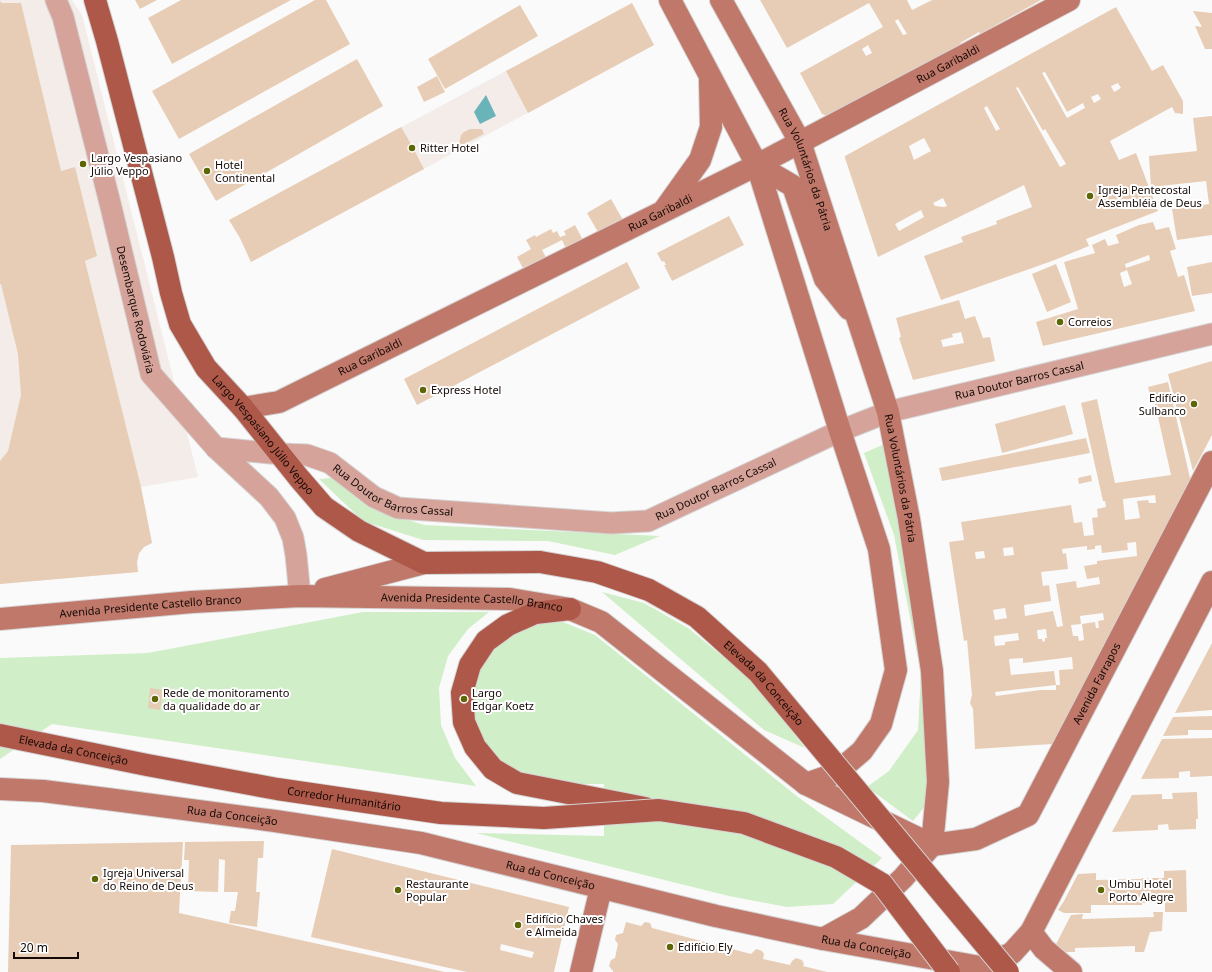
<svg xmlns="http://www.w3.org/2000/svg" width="1212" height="972" viewBox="0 0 1212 972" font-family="'Noto Sans',sans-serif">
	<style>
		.built { fill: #f4ece8 }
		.green { fill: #d0eec7 }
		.water { fill: #69b4b8 }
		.building { fill: #e8cdb6; fill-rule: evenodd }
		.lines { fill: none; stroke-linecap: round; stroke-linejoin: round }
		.street-casing { stroke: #d5d3d3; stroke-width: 23 }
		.secondary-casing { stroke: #d5d3d3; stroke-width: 24 }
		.primary-casing { stroke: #d5d3d3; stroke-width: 24 }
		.street { stroke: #d5a399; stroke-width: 21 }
		.secondary { stroke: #bf786a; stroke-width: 22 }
		.primary { stroke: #ad5848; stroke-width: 22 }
		.primary-bridge-casing { stroke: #d5d3d3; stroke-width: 24; stroke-linecap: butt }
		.primary-bridge { stroke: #ad5848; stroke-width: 22 }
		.poi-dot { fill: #5e6606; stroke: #fff; stroke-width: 1.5 }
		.labels { text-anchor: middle; stroke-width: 4; stroke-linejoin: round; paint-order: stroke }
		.street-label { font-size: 11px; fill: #140905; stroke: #fff }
		.poi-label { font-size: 11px; fill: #140905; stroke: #fff; text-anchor: start }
	</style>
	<rect width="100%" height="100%" fill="#fafafa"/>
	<path class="built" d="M0,0H72L82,15L198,477L141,487L152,543L144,547L139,554L137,562L138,572L0,584Z
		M632,3L654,45L251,262L240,238L229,220Z"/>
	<path class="green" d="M889,442L927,673L929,801L913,821L867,787L889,771L918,730L921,674L894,535L864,453Z
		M332,478L371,508L424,525L660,536L615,555L548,541L423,540L363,521L319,479Z
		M602,592L644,603L688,628L753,681L805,748L764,730Z
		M363,612H489L468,629L448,656L439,688L441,725L455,758L476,786L52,724L0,759V658L148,653Z
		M563,622L595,635L798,797L882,858L833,904L787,907L729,896L476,833L604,836V784H554L521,775L500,762L483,740L475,718L473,692L480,667L494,647L517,632L538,624Z"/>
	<path class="water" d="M486,95L496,116L480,124L474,112Z"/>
	<path class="building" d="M135,0H157L140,9Z
		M181,0H291L172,64L148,18Z
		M315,0H326L350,44L179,139L152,91Z
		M760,0H907L912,10L932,0H1041L980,34L979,32L960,43L961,44L830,117L822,114L800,73L883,27L869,3L787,48ZM898,19L907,34L903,35L895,21ZM868,45L872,53L866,56L862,49Z
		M0,1L2,3H21L61,171L75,167L97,256L85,261L141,487L152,543L144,547L139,553L137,562L138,572L0,584V461L8,451L21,395L18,354L1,284H0Z
		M632,3L654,45L528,113L506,71Z
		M520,5L538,36L445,89L428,59Z
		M1116,7L1152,71L1163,65L1183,101V114L1175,113L1172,107L1110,141L1119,160L1136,153L1158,211L1086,239L1089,246L1052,261L941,300L924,256L963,242L961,237L997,224L996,221L1032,207L1024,185L878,257L845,158V156ZM1045,72L1067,112L1083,103L1085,108L1067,118L1042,73ZM1118,83L1121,88L1114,92L1111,86ZM1018,87L1043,131L1045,129L1066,164L1060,167L1016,88ZM1098,94L1101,99L1094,103L1091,97ZM987,106L1000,129L996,131L984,108ZM924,138L931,151L914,160L909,146ZM943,198L947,206L944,207L935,206L933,203ZM921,210L924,217L899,231L895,224Z
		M1193,11L1212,13V49H1205L1195,26L1202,27Z
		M357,59L383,106L216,201L189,154Z
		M437,76L445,92L424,102L417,87Z
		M1212,116V235L1177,240L1172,209L1209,204L1206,181L1151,187L1149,156L1197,151L1193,118Z
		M401,127L411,144L424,169L251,262L240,238L229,220Z
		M470,129H482L484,134L458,147L461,135L464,132Z
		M611,199L623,220L599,234L587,213Z
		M729,216L744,245L672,281L664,265H666L664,261L662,262L657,253Z
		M1153,222L1156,230L1169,227L1176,249L1170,251L1178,277L1184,275L1195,311L1043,346L1036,322L1078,309L1064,262L1095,253L1092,245L1105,239L1108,246L1119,243L1116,235L1139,225ZM1149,255L1150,260L1126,268L1125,264ZM1127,270L1132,284L1124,287L1120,273Z
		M575,225L584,242L567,251L562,240L542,250L548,261L525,272L517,257L531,249L526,240L535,235L536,237L551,229L553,233L557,231L560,237L566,235L564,231Z
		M627,262L640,288L417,405L404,379Z
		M1212,262V293L1192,296L1187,267Z
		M1056,264L1071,302L1047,312L1032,274Z
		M959,300L965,319L975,316L983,338L990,337L995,361L913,380L899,338L901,337L896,318ZM961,332L964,343L943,347L941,340L953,337L952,334Z
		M1212,361V435L1193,471L1168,374Z
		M1168,382L1190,478L1193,480L1053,744L975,749L973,709L970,703L972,695L967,640L964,641L949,542L964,540L961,522L1071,505L1074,523L1082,522L1084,536L1094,535L1092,518L1098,517L1097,509L1106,507L1105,501H1103L1081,403L1097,399L1115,483L1171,475L1154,399H1151L1148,387ZM1155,495L1156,503H1149L1148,500L1137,501L1140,518L1125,520L1123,499ZM1136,542L1137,556L1097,561V564L1084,566L1087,579L1099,577L1100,584L1077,588L1076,581L1056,584L1063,626L1057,627L1053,611L1025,616L1024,605L1051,601L1049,585L1043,586L1041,572L1068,569L1066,553L1063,554L1062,549L1087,546V550L1095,549V546L1101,545L1102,553L1128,550L1127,543ZM1013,547L1014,555L1004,556L1003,548ZM984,551L985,558L976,559L975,552ZM1005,608L1007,618L995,620L993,610ZM1103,613L1104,620L1098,621L1099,628H1096L1095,622L1082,624L1084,640L1079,641L1078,636H1073L1071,625L1081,624L1080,616ZM1046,629L1047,638H1045V641L1043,642L1042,639H1038L1037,630ZM1018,633L1019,640L1005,642V645L995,646L994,636ZM1072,657L1073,669L1059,670L1060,685H1056L1054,671L1011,675L1009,659L1023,658V663ZM1056,685V690H1040L996,696L995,692Z
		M1065,405L1073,434L1002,453L995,424Z
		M1086,438L1090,453L942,481L939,468Z
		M1091,475L1092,481L1079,484L1078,478Z
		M1212,643V710L1175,713Z
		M150,688L163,690L160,710L148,708Z
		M1212,716V730H1188V735L1163,736L1173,717Z
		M1212,738V776L1190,777V771L1179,772V778L1141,779L1162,739Z
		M1197,792L1198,819H1196V829L1169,830L1168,824L1158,825V830L1112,832L1132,795L1162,794V799H1173L1172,793Z
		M264,841L263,858H258L256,892H260L257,927L229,923L231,911H235L238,892H224L225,860L219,859L218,892L188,891L189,860H184L185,842Z
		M183,842L179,913L445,972H8L11,845Z
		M332,849L569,907L554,972H467L311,937ZM501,944L534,952L532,958L500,950Z
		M1186,870L1187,912H1165V903H1142V905H1091V913H1064L1058,910L1064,901L1078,874L1096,873V880L1142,879V878H1164V871Z
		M1153,912H1163L1162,931L1150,932L1144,952H1135V946L1075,948V952H1052L1071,915L1083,914L1082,919L1154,917Z
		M626,922L641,926L645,922L650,923L652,928L751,954L756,949L762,951L764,954L763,959L790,965L792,961L796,958L802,960L804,964L803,966L827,972H613V971L609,966L611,960L615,958L618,944L615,940L616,935L623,933Z"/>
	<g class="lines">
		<defs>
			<g id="street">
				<path id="s1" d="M56,0L63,17L110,203L151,374L216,448L269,497L285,518L293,538L296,555L300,596"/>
				<path id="s2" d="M216,448L280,454L307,455L330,463L374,497L398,508L611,523L648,521L840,431L888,412L1212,334"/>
			</g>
			<g id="secondary">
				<path d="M670,0L757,165L840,431L879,549L896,670L881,724L862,751L835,774L806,784"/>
				<path id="s3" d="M721,0L800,142L888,412L909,519L932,671L938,782L932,845L903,878L861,918L823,939"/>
				<path d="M757,165L793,186L825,279L849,309"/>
				<path d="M665,209L700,160L711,127L710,81"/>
				<path id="s4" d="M243,408L279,402L757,165L1069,0"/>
				<path d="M325,589L424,563"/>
				<path id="s5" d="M0,619L192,602L300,596L510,599L570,609L601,622L806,784L932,845"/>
				<path id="s6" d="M0,789L43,791L107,799L275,821L421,843L716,916L823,939L980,967L1012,953L1031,932L1212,582"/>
				<path id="s7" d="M932,845L976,839L1028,815L1212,462"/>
				<path d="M1031,932L1044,949L1071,972"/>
				<path d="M581,972L601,888"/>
			</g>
			<g id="primary">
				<path id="s8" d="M95,0L107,41L163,257L171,293L180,324L206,368L243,408L299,478L324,507L359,531L424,563L540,562"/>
				<path d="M570,609L535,613L508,625L486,641L470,665L462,693L464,722L475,747L493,769L517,783L645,808"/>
				<path id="s9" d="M0,735L147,765L277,789L441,813L544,818"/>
			</g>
		</defs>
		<use href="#street" class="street-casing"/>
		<use href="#secondary" class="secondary-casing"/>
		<use href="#primary" class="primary-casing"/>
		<use href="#street" class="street"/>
		<use href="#secondary" class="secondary"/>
		<use href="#primary" class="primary"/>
		<defs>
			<g id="primary-bridge">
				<path id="s10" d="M540,562L597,572L649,590L697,617L758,672L1008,972"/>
				<path d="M544,818L659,810L744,823L836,857L882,884L949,972"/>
			</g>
		</defs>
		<use href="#primary-bridge" class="primary-bridge-casing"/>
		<use href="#primary-bridge" class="primary-bridge"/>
	</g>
	<g class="poi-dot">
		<circle cx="412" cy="148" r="4"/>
		<circle cx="83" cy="164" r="4"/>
		<circle cx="207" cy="171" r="4"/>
		<circle cx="1090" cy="196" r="4"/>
		<circle cx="1060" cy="322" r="4"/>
		<circle cx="423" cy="390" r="4"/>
		<circle cx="1194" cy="404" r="4"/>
		<circle cx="155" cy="699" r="4"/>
		<circle cx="464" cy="699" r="4"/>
		<circle cx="95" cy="879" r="4"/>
		<circle cx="398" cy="890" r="4"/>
		<circle cx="1101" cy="890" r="4"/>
		<circle cx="518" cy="925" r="4"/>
		<circle cx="670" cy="947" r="4"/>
	</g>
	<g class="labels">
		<g class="street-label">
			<text dy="4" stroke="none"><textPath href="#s4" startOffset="786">Rua Garibaldi</textPath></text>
			<text dy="4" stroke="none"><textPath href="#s3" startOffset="190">Rua Voluntários da Pátria</textPath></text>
			<text dy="4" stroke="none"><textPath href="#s4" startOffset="462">Rua Garibaldi</textPath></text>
			<text dy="4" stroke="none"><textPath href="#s1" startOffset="320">Desembarque Rodoviária</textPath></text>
			<text dy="4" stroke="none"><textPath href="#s4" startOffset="138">Rua Garibaldi</textPath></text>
			<text dy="4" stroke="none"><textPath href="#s2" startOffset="847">Rua Doutor Barros Cassal</textPath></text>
			<text dy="4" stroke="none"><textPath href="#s8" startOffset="474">Largo Vespasiano Júlio Veppo</textPath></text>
			<text dy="4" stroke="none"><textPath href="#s3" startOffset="514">Rua Voluntários da Pátria</textPath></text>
			<text dy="4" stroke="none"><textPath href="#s2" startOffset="187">Rua Doutor Barros Cassal</textPath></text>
			<text dy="4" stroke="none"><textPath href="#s2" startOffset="523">Rua Doutor Barros Cassal</textPath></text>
			<text dy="4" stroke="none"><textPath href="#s5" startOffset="473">Avenida Presidente Castello Branco</textPath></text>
			<text dy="4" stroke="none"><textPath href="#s5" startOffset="151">Avenida Presidente Castello Branco</textPath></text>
			<text dy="4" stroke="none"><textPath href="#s10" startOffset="262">Elevada da Conceição</textPath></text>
			<text dy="4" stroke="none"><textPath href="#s7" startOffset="250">Avenida Farrapos</textPath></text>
			<text dy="4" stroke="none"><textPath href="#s9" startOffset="75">Elevada da Conceição</textPath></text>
			<text dy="4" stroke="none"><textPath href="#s9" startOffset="350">Corredor Humanitário</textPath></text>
			<text dy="4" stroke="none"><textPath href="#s6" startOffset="234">Rua da Conceição</textPath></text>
			<text dy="4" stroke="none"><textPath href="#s6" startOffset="558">Rua da Conceição</textPath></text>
			<text dy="4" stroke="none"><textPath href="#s6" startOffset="882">Rua da Conceição</textPath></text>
		</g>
		<g class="poi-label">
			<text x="420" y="152">Ritter Hotel</text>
			<text x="91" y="162">Largo Vespasiano<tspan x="91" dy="13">Júlio Veppo</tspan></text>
			<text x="215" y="169">Hotel<tspan x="215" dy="13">Continental</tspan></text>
			<text x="1098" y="194">Igreja Pentecostal<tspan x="1098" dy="13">Assembléia de Deus</tspan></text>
			<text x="1068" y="326">Correios</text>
			<text x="431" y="394">Express Hotel</text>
			<text x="1186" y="402" text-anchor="end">Edifício<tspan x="1186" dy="13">Sulbanco</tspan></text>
			<text x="163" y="697">Rede de monitoramento<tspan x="163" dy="13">da qualidade do ar</tspan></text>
			<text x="472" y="697">Largo<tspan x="472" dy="13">Edgar Koetz</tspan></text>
			<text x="103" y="877">Igreja Universal<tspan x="103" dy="13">do Reino de Deus</tspan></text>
			<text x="406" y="888">Restaurante<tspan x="406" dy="13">Popular</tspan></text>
			<text x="1109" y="888">Umbu Hotel<tspan x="1109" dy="13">Porto Alegre</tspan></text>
			<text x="526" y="923">Edifício Chaves<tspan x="526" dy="13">e Almeida</tspan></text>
			<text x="678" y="951">Edifício Ely</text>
		</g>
	</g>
	<path d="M14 952v6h64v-6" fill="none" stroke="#140905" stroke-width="2"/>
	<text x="20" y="952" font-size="12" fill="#140905" stroke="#ffffff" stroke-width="3" paint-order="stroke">20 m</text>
</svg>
